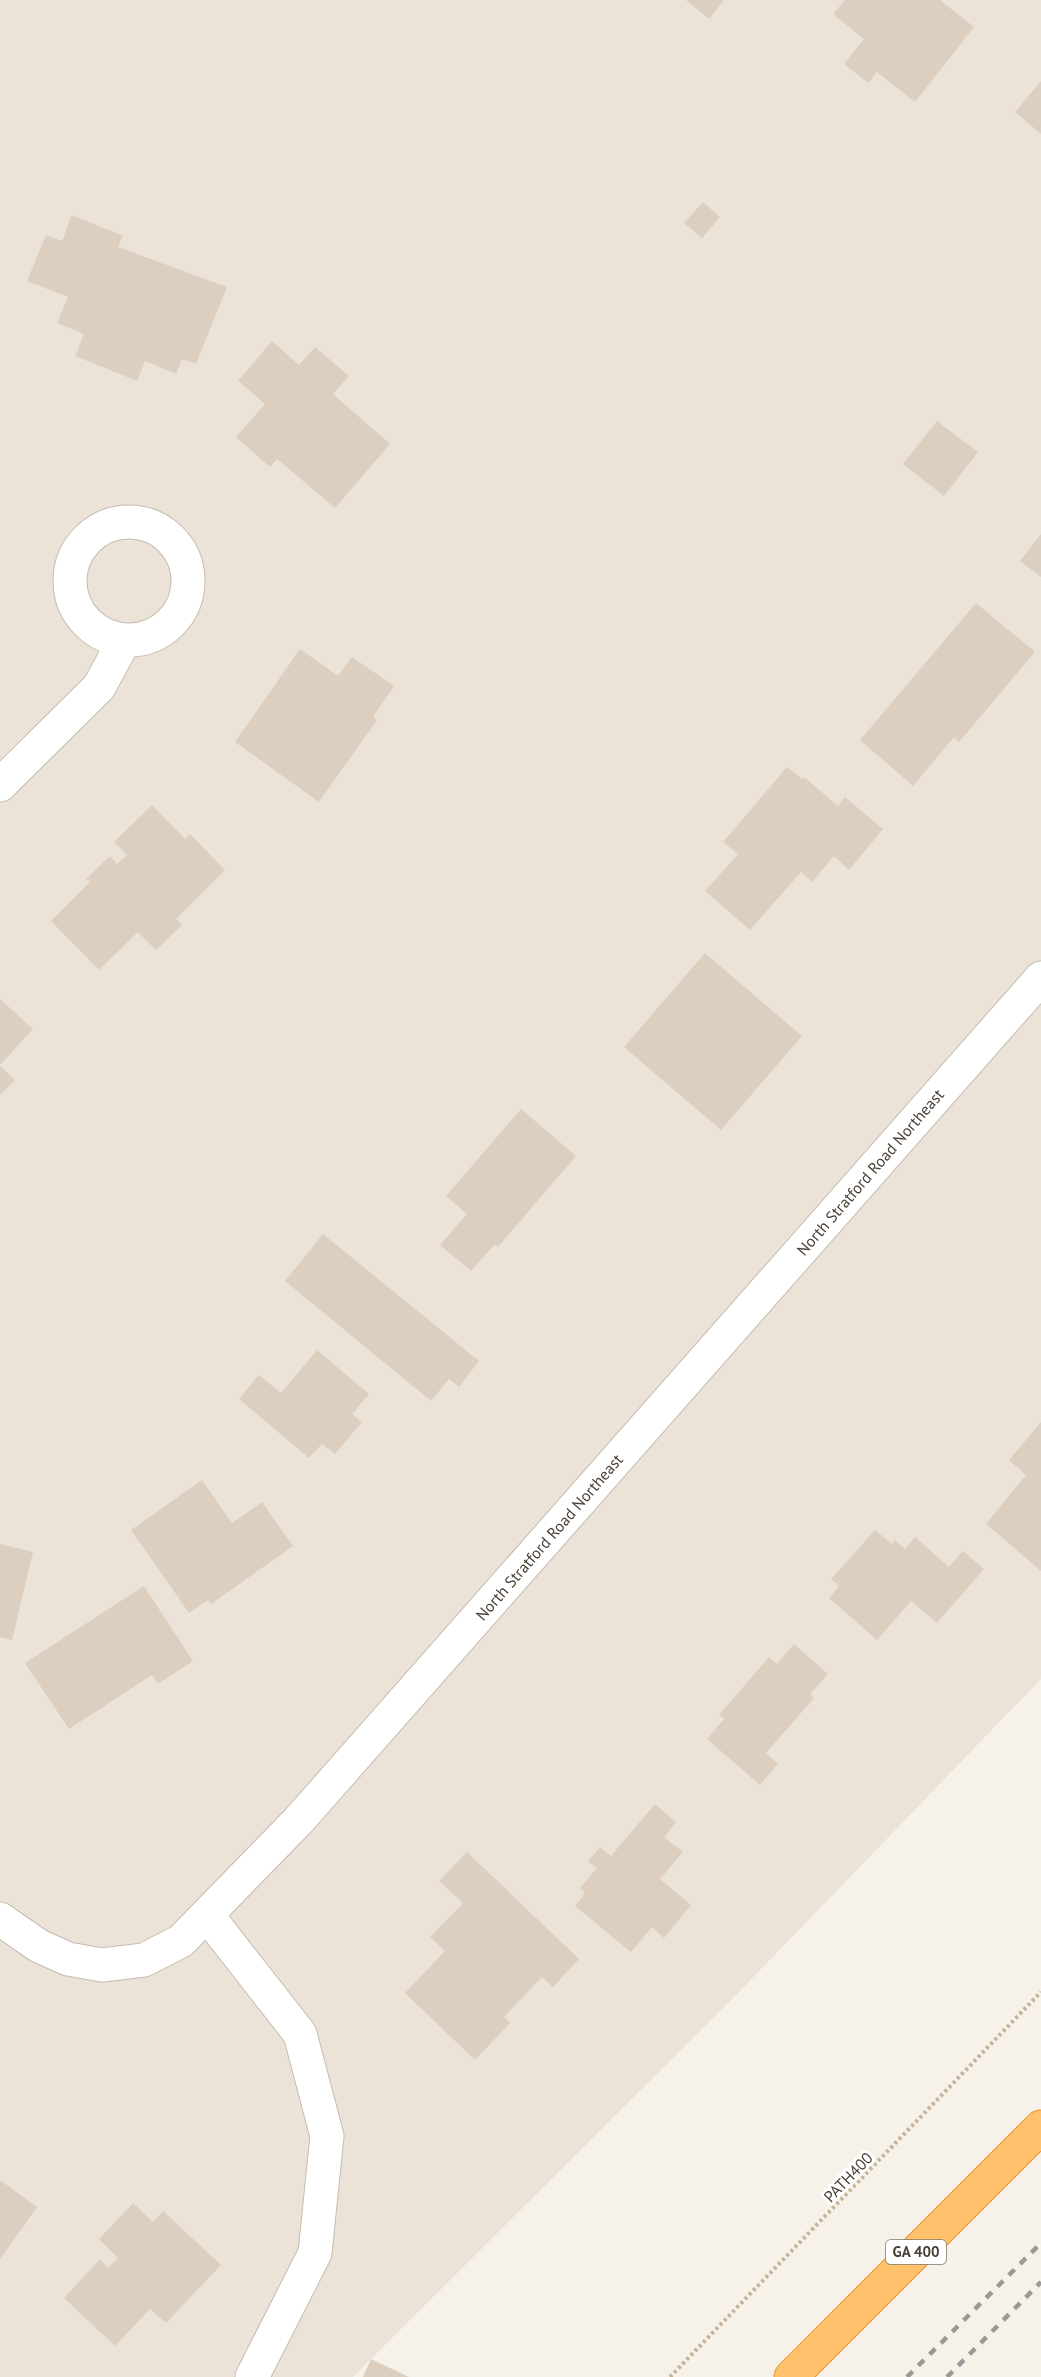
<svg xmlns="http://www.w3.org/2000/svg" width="1041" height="2377" viewBox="0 0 1041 2377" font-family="'PT Sans',sans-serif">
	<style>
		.residential { fill: #ebe3d7 }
		.building { fill: #dccfc0 }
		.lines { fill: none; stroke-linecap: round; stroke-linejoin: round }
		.street-casing { stroke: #c6bbae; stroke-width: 35 }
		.highway-casing { stroke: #ed962c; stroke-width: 35 }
		.path { stroke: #c6b39a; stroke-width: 4; stroke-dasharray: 3 3; stroke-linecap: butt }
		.street { stroke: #fff; stroke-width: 33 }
		.highway { stroke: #ffc16b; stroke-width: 33 }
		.rail { stroke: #999; stroke-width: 4.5; stroke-dasharray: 8 8; stroke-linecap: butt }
		.labels { text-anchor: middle; stroke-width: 6; stroke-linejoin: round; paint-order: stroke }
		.shield { fill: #fff; stroke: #817a72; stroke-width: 1.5 }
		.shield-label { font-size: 15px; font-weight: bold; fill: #4b4136 }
		.street-label { font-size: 16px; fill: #4b4136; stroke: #fff }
	</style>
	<rect width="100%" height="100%" fill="#f6f1e9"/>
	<path class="residential" d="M0,0H1041V1679L738,1993L353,2377H0Z"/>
	<path class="building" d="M686,0H724L709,19Z
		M845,0H940L974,27L915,102L877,72L868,83L844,64L864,39L833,14Z
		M1041,81V134L1015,112Z
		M703,202L720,217L702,238L684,223Z
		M72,215L123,236L118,247L227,287L196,364L182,359L176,374L145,361L137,381L75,356L84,334L57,323L68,297L27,281L46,235L62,241Z
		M272,341L299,365L315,347L349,376L333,394L390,444L335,508L277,459L270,467L236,437L265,404L238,381Z
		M937,421L978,452L944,496L903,464Z
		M1041,534V577L1020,561Z
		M976,603L1035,652L959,742L954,737L913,786L860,740Z
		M300,649L338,676L352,657L394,686L373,717L377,720L319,802L235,742Z
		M787,767L802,779L804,777L838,806L845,797L883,829L849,870L834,856L812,882L801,872L750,930L705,891L738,854L723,842Z
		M152,805L185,839L190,834L225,870L176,919L182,925L156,950L138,932L99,970L51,921L90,882L86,879L110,856L117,864L127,855L114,842Z
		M705,953L802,1036L721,1130L624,1047Z
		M0,999L33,1029L0,1065Z
		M0,1066L15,1080L0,1095Z
		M521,1109L576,1156L498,1247L495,1244L471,1271L440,1245L467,1214L446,1196Z
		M323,1234L479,1361L459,1387L449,1379L431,1401L285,1281Z
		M317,1350L369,1394L352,1414L362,1422L335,1454L322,1444L309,1458L239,1399L259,1375L281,1393Z
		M1041,1422V1571L986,1524L1026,1475L1009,1460Z
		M202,1480L232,1523L262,1502L293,1546L211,1604L208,1600L189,1613L131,1530Z
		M875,1530L892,1544L895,1540L905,1549L915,1537L949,1567L963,1551L984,1569L937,1623L911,1601L877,1640L829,1598L839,1586L831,1579Z
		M0,1544L33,1552L12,1640L0,1637Z
		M144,1586L193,1661L158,1684L152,1675L69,1729L25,1663Z
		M794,1644L828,1674L810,1694L814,1698L766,1753L778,1764L760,1785L707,1739L724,1719L719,1715L769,1657L777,1664Z
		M655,1804L676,1822L664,1837L683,1852L660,1879L691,1905L664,1938L652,1927L631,1952L575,1906L585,1893L580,1888L597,1868L588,1861L600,1847L611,1856Z
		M467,1852L579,1959L553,1987L542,1977L504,2017L510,2023L475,2060L405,1993L445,1951L430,1937L463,1903L439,1881Z
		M0,2180L37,2207L0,2259Z
		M133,2203L153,2222L163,2211L221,2265L166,2323L150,2309L115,2346L64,2298L100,2259L108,2268L118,2258L99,2239Z
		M371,2359L409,2377H363Z"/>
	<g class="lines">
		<defs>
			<path id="street" d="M70 581a59 59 0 1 1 118 0a59 59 0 1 1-118 0Z
				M0,785L99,687L124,641
				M207,1915L300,2034L327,2136L315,2253L252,2377
				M0,1919L39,1946L68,1959L102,1965L144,1960L181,1941L299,1820L1041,978"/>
			<path id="highway" d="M791,2377L1041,2127"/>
		</defs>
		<use href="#street" class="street-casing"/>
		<use href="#highway" class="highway-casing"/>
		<path class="path" d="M670,2377L1041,1992"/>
		<use href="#street" class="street"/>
		<use href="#highway" class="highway"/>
		<path class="rail" d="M907,2377L1041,2243
			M947,2377L1041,2282"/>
	</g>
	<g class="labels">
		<rect class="shield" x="886" y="2240" width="60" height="24" rx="4.5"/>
		<g class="shield-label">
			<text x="916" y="2257">GA 400</text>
		</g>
		<g class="street-label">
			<text transform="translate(870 1172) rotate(-49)" y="6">North Stratford Road Northeast</text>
			<text transform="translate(549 1537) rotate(-49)" y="6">North Stratford Road Northeast</text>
			<text transform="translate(848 2177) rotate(-46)" y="6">PATH400</text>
		</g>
	</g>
</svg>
